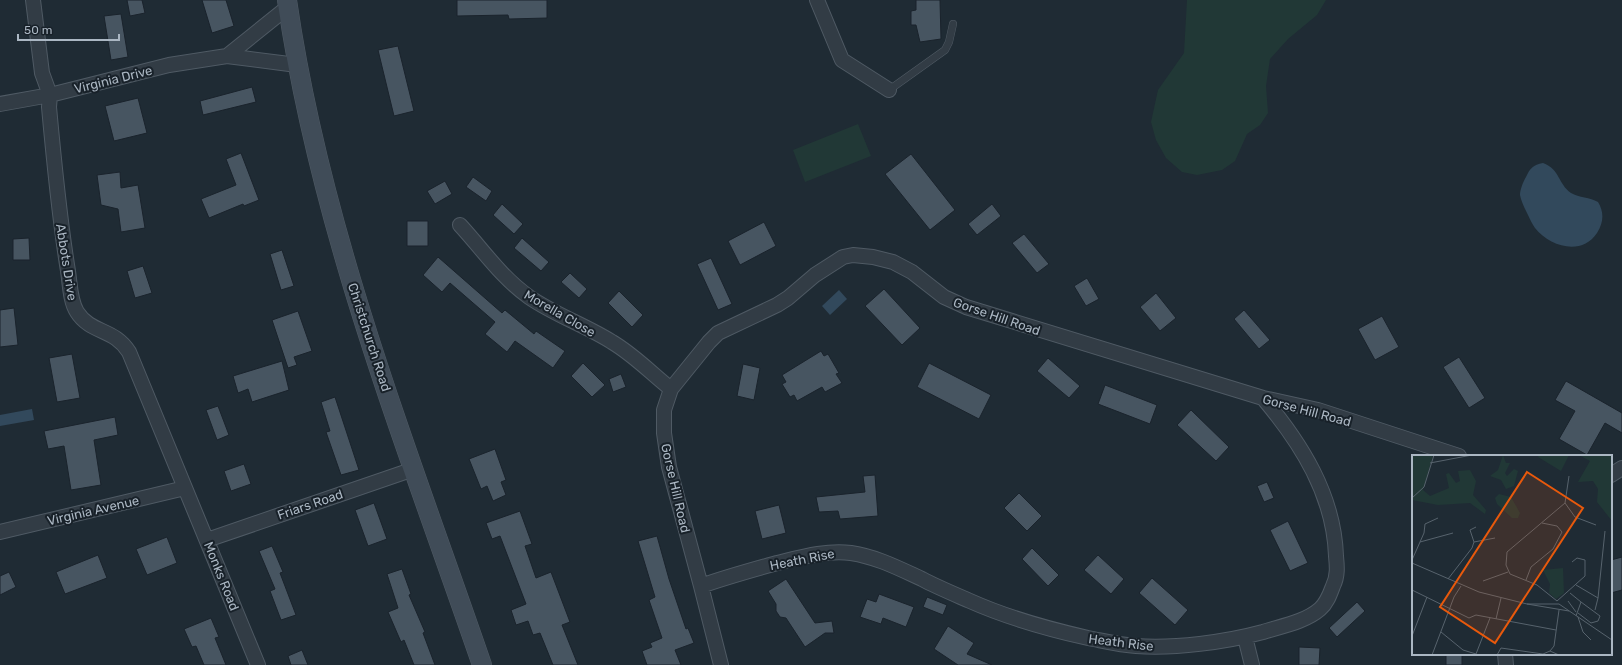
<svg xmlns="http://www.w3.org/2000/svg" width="1622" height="665" viewBox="0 0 1622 665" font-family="Rubik,sans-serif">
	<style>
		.green { fill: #213836 }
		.water { fill: #32495c }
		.building { fill: #475561; stroke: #1a232c }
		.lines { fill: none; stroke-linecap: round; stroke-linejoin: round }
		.service-casing { stroke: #4f5a64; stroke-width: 8 }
		.minor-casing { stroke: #4f5a64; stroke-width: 16 }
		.secondary-casing { stroke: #4f5a64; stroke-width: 20 }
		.service { stroke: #323c45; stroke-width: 7 }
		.minor { stroke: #323c45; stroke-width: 14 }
		.secondary { stroke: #404c58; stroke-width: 19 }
		.labels { text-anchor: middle; stroke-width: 4; stroke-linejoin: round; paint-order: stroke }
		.street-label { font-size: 13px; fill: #abb7c3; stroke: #182129 }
		.inset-road { fill: none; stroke: #57636d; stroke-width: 1 }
		.view { fill: #e8590c; fill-opacity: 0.15; stroke: #e8590c; stroke-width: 2 }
		.inset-edge { fill: none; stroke: #abb7c3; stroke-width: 2 }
	</style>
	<rect width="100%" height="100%" fill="#1f2b34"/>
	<path class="green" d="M1187,0H1326L1317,15L1288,39L1270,59L1266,86L1268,113L1260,125L1247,134L1235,161L1222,170L1197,175L1182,172L1166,158L1156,140L1151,122L1158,90L1184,53Z
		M858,124L871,156L805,182L793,150Z"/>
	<path class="water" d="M1543,163C1560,169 1558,184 1571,193C1579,198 1590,197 1598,202C1604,212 1604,222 1597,233C1582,256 1550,247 1535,228C1532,224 1530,219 1528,215C1525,209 1521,201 1520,195C1520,190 1523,182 1526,177C1530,168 1533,165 1543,163Z
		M839,290L847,299L830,315L822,306Z
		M32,409L34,420L0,426V415Z"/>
	<path class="building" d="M127,0H142L145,13L130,16Z
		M202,0H226L234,26L212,33Z
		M457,0H547V18L509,19L508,15L457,16Z
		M916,0H940L941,39L920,42L916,25H911V11L916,10Z
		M121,14L128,57L111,60L104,16Z
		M398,46L414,111L394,116L378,50Z
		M252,87L256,102L203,115L200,101Z
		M138,98L147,133L114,141L105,106Z
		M241,153L259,200L244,206L243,204L209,218L201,199L236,185L226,159Z
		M911,154L955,210L930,230L885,174Z
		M120,172L121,188L138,185L145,228L121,232L118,209L101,205L97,175Z
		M473,177L492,191L486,201L466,187Z
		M445,181L452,194L435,204L427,191Z
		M502,204L523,224L514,234L493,215Z
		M992,204L1001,216L977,235L968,224Z
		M407,221H428V246H407Z
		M764,222L776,246L740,265L728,241Z
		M1024,234L1049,264L1037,273L1012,243Z
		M29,238L30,260H13V239Z
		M522,238L549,262L541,271L514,248Z
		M282,250L294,286L281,290L270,254Z
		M438,257L502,313L505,310L534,334L536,331L565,351L553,368L515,341L507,352L485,334L495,322L450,283L442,292L423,275Z
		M711,258L732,304L718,310L697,264Z
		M143,266L152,293L135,298L127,271Z
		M570,273L587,289L579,298L561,282Z
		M1087,278L1099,299L1086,306L1074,286Z
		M884,289L920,328L902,345L865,306Z
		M619,291L643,315L632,327L608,303Z
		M1156,293L1176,318L1160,331L1140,307Z
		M14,308L18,345L0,347V310Z
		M1244,310L1270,340L1259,349L1234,319Z
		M298,311L312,351L294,357L297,365L288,368L272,320Z
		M1382,316L1399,347L1375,360L1358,329Z
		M821,351L824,356L828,354L839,373L836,374L842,383L825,392L822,387L797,401L794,395L790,397L782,384L786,382L782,375Z
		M72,354L80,398L57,402L49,358Z
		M1459,357L1485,398L1469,408L1443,367Z
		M1048,358L1080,386L1069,398L1037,371Z
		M282,361L289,390L252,402L248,389L238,393L233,376Z
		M583,363L605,385L592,397L571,376Z
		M929,363L991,395L979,419L917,387Z
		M743,364L760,368L754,400L737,396Z
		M621,374L626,387L613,392L609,379Z
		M1566,381L1622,413V433L1605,423L1587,455L1559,439L1575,411L1555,400Z
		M1105,385L1157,405L1150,424L1098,404Z
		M335,397L359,470L341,475L326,432L330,431L321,402Z
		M218,406L229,435L217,440L206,410Z
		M1191,410L1229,447L1216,461L1177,425Z
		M115,417L118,435L94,440L101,485L71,490L64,446L48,449L44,431Z
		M495,449L506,480L501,482L506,495L493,501L487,486L481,489L469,459Z
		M244,464L251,484L231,491L224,471Z
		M875,475L878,516L840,519L838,511L819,512L816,497L865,492L863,476Z
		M1267,482L1274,498L1264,502L1257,486Z
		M1019,493L1042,516L1027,531L1004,508Z
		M374,503L387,539L368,546L355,510Z
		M779,505L786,533L762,539L755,511Z
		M520,511L532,544L525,546L536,578L551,572L570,622L562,625L578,665H553L540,633L533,635L528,621L516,625L511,610L526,604L500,536L492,539L486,523Z
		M1288,521L1308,563L1290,571L1270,530Z
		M657,536L669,579L686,629L688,628L694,643L675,650L681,665H647L642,651L652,647L650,643L662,638L649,600L655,597L638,541Z
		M167,537L177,563L147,575L136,549Z
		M272,546L283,572L280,573L296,615L281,620L270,591L275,589L259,551Z
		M1032,548L1059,575L1048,586L1022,559Z
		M98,555L107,578L65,594L56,572Z
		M1098,555L1124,579L1111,594L1084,570Z
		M1622,557V590L1611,593V560Z
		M402,569L411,594L409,595L425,632L423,633L435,665H414L404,640L401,642L388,612L398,608L387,574Z
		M9,572L16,587L0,595V576Z
		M1152,578L1188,610L1175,625L1139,593Z
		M786,579L815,623L832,621L834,633H825L805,647L786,618L780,617L776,611V604L768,591Z
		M879,594L914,607L906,627L883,618L881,624L860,617L867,599L876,602Z
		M927,597L947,605L943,615L923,607Z
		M1357,602L1365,611L1337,637L1329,628Z
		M211,618L219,637L215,638L226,665H204L196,646L192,647L184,629Z
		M948,626L974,643L967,654L992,665H958L934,649Z
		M1299,647L1320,648L1319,665H1299Z
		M302,650L308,665H291L288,656Z
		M1446,654H1462V665H1446Z"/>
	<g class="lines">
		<defs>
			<path id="service" d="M889,90L945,50L949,42L953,24"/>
			<path id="minor" d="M33,0L42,73L50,95L49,107C54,162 59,216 68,271C70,284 70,301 77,312C91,334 114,328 129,352L258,665
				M817,0L842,60L889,90
				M227,56L288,7
				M0,104L50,95L169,65L227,56L297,65
				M460,225C484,251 500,276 529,297C555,315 585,325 612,342C634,355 651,373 671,389
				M1611,475L1622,468
				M0,532L185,488
				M207,540L414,469
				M701,586C726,577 752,570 777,563C802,557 826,550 851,553C877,557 898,568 922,579C937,587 954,594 970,601C1008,618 1048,629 1088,638C1104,641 1120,645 1136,646C1174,649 1226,642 1263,632C1282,626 1305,622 1320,609C1327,603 1330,594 1333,586C1338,576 1337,566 1336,556C1334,495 1301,443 1263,398
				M1245,637L1252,665
				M1505,654L1506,665
				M721,665L701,586L669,467L664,433V410L671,389L709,342L718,333L777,305L788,298L815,275L843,257L853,255L873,257L893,262L912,272L944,297L966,307L1263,398L1318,410L1459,456"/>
			<path id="secondary" d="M287,0C320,230 407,447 482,665"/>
		</defs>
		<use href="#service" class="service-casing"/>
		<use href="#minor" class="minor-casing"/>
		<use href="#secondary" class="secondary-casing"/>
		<use href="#service" class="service"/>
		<use href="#minor" class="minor"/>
		<use href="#secondary" class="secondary"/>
	</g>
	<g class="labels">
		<g class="street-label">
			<text transform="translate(113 79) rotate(-14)" y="5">Virginia Drive</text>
			<text transform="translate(67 262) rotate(81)" y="5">Abbots Drive</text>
			<text transform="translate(560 313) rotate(30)" y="5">Morella Close</text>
			<text transform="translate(997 316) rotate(19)" y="5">Gorse Hill Road</text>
			<text transform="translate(370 337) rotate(72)" y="5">Christchurch Road</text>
			<text transform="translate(1307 410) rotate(15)" y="5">Gorse Hill Road</text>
			<text transform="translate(676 488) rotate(77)" y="5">Gorse Hill Road</text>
			<text transform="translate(310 504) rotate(-19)" y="5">Friars Road</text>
			<text transform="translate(93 510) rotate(-13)" y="5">Virginia Avenue</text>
			<text transform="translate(802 559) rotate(-11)" y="5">Heath Rise</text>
			<text transform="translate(222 576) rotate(68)" y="5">Monks Road</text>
			<text transform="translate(1121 642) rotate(7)" y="5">Heath Rise</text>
		</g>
	</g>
	<g transform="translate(1412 455)">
		<rect width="200" height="200" fill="#1f2b34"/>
		<path d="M0,0H21L11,35L18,41L37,33L34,19L37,18L44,28L48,26L46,16L58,15L64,26L61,40L74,55L73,59L58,48L26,50L0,45ZM91,0L94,8H98L93,18L95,21L102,14L106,16L102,31L94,34L89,25L78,21L86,15ZM127,0H157L149,16L126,2ZM167,0H200V66L185,47L186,34L181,26L166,27L178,6ZM87,39L99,42L108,58L106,63H100L85,49L83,43ZM151,113L152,138L144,144L137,138L138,129L131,115Z" fill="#213836"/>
		<path class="inset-road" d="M18,8L60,0M0,43L12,32L22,0M153,48L163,62L184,70M8,87L41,78M62,87L83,83M0,105L12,78L13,69L26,63M0,108L67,137L115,149H147L200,185M36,124L60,93L62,87L58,75L64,72M114,125L119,112L141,94L150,77L145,71L130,68M71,126L96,117M164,130L186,143L193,76M0,135L57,163L64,160L144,175M158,138L169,147M145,146L125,130L98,119L94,110L95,97L153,48L157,21M145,146L173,121V105L165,103L160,107M156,146L164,157M115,149L157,156M183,155L186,143M164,161L169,147L188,161L186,166L179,168L166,158M166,162L171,177L179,185M84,164L89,143M29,177L51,195L64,199L78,163M0,181L15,142M138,196L142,191L147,155M20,200L42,142L49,131M85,200L89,193L131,199L138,196L147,200"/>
		<path class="view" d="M115,17L171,53L83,188L28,152Z"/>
		<rect width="200" height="200" class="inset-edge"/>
	</g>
	<path d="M18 34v6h101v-6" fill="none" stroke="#abb7c3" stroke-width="2"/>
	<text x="24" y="34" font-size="12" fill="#abb7c3" stroke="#182129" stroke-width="3" paint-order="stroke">50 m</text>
</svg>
